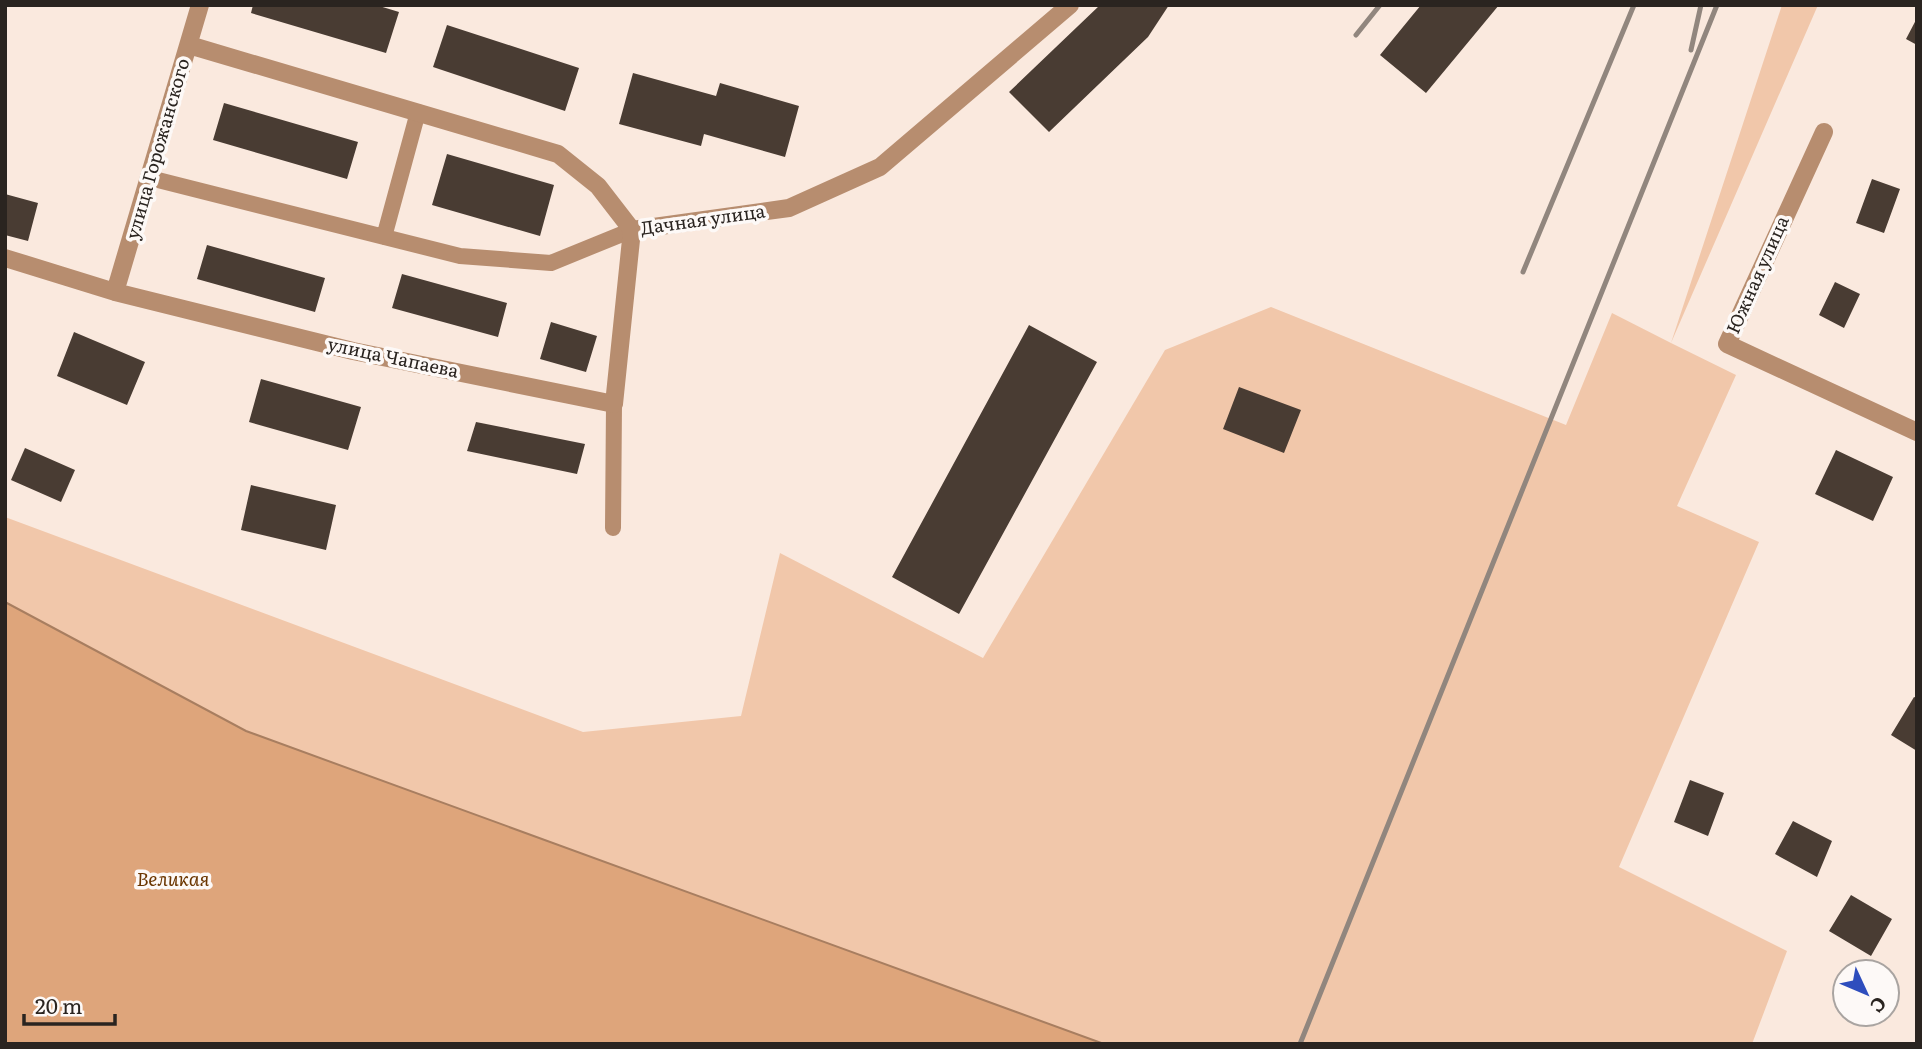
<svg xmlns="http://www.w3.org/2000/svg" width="1922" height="1049" viewBox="0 0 1922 1049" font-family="Literata,serif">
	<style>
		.green { fill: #f1c7aa }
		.water { fill: #dea57b; stroke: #a87e60; stroke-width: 2 }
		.building { fill: #493c33 }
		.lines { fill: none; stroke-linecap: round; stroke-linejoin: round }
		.lane { stroke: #b78d6f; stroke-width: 16 }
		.street { stroke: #b78d6f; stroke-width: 18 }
		.rail { stroke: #91867e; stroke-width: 5 }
		.labels { text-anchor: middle; stroke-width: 7; stroke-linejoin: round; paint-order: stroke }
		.street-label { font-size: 18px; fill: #2a2420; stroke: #fdf9f7 }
		.water-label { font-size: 19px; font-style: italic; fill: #6b3601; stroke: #fdf9f7 }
	</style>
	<rect width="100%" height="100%" fill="#fae9de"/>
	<path class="green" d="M1782,5H1818L1671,343L1736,375L1677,506L1759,542L1619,867L1787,951L1752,1044H1104L245,731L5,602V517L583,732L741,716L780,553L983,658L1165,350L1271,307L1566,425L1612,313L1671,343Z"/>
	<path class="water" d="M5,602L246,731L1104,1044H5Z"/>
	<path class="building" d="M253,5H376L399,12L386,53L251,13Z
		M1100,5H1169L1148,37L1049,132L1009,92Z
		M1421,5H1499L1426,93L1380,55Z
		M1917,18V45L1906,39Z
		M447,25L579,68L565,111L433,67Z
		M633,73L716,96L720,83L799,106L785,157L704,134L701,146L619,124Z
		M224,103L358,142L347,179L213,140Z
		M447,154L554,185L540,236L432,205Z
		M1872,179L1900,189L1884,233L1856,223Z
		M5,194L38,203L28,241L5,235Z
		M207,245L325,278L315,312L197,279Z
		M402,274L507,303L498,337L392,308Z
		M1835,282L1860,294L1844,328L1819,315Z
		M551,322L597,336L586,372L540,359Z
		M1029,325L1097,362L959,614L892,577Z
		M74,332L145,362L127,405L57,376Z
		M261,379L361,407L348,450L249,422Z
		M1239,387L1301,410L1284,453L1223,429Z
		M476,422L585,444L577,474L467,451Z
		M25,448L75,470L61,502L11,480Z
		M1836,450L1893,477L1873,521L1815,494Z
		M251,485L336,505L326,550L241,530Z
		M1914,697L1917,698V751L1891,735Z
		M1690,780L1724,793L1708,836L1674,822Z
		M1793,821L1832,841L1817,877L1775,854Z
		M1851,895L1892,919L1871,956L1829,931Z"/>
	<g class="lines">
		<path class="lane" d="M150,178L460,256L551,263L632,230
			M384,237L418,112
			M613,528L614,404"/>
		<path class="street" d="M189,45L558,154L598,186L632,230L789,208L880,167L1070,5
			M1824,132L1727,344L1917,432
			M5,258L115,292L353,351L614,404L632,230
			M115,292L200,5"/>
		<path class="rail" d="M1356,35L1380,5
			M1691,50L1701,5
			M1523,272L1634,5
			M1300,1044L1717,5"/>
	</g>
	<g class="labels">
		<g class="street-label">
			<text transform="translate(158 149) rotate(-74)" y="6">улица Горожанского</text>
			<text transform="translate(703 220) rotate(-8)" y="6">Дачная улица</text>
			<text transform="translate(1758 275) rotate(-66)" y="6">Южная улица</text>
			<text transform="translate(393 358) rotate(12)" y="6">улица Чапаева</text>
		</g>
		<g class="water-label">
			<text x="173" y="886">Великая</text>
		</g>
	</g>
	<rect width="1922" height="1049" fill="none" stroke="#2a2420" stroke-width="14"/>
	<g transform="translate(1866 993) rotate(134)"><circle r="33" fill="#fdf9f7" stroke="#a9a4a1" stroke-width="2"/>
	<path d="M0-5L12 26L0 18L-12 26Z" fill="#2e4dbd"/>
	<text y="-10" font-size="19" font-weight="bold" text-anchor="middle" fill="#2a2420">С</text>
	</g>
	<path d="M24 1014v10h91v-10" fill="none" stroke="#2a2420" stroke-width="3.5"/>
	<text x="35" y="1014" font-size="21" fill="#2a2420" stroke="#fdf9f7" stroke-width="5" paint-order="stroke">20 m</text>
</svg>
